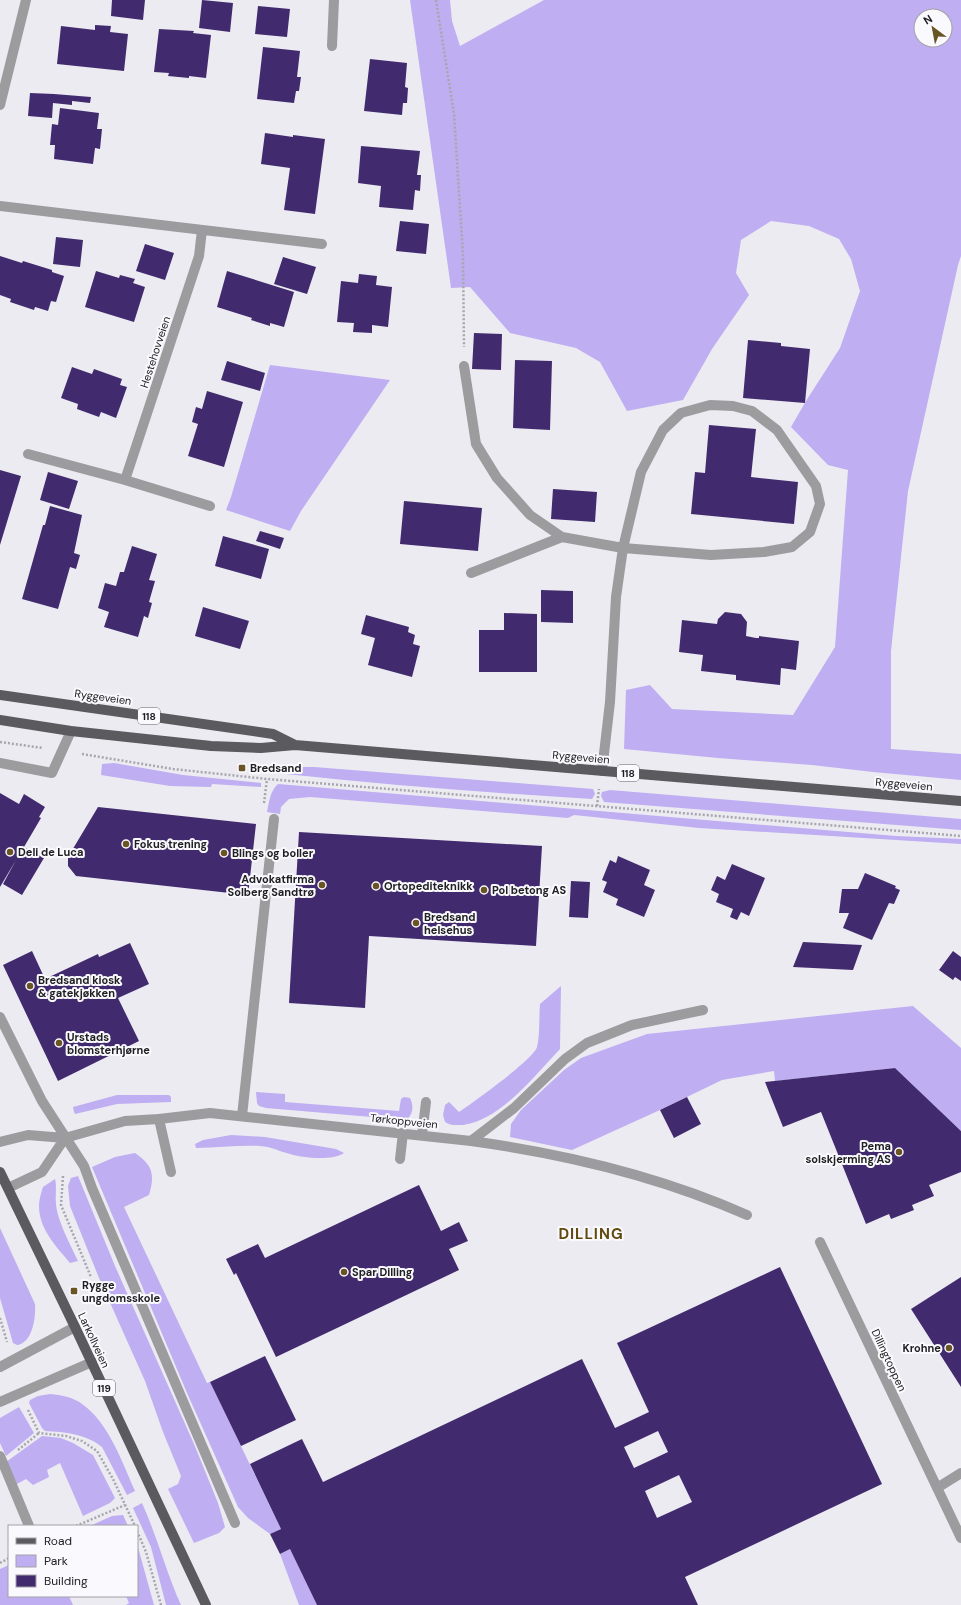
<svg xmlns="http://www.w3.org/2000/svg" width="961" height="1605" viewBox="0 0 961 1605" font-family="'DM Sans',sans-serif">
	<style>
		.green { fill: #bfaef1; fill-rule: evenodd }
		.building { fill: #412b6e; fill-rule: evenodd }
		.lines { fill: none; stroke-linecap: round; stroke-linejoin: round }
		.path { stroke: #a7a6ac; stroke-width: 2.5; stroke-dasharray: 2 2; stroke-linecap: butt }
		.lane { stroke: #9c9b9e; stroke-width: 10 }
		.street { stroke: #9c9b9e; stroke-width: 10 }
		.primary { stroke: #5b5a5f; stroke-width: 10 }
		.poi-dot { fill: #695423; stroke: #faf9fe; stroke-width: 1.5 }
		.labels { text-anchor: middle; stroke-width: 4; stroke-linejoin: round; paint-order: stroke }
		.shield { fill: #faf9fe; stroke: #616164; stroke-width: 1 }
		.shield-label { font-size: 10px; font-weight: bold; fill: #202022 }
		.street-label { font-size: 11px; fill: #202022; stroke: #faf9fe }
		.poi-label { font-size: 11px; font-weight: bold; fill: #202022; stroke: #faf9fe; text-anchor: start }
		.district-label { font-size: 15px; font-weight: bold; letter-spacing: 1px; fill: #614a0d; stroke: #faf9fe }
	</style>
	<rect width="100%" height="100%" fill="#ecebf2"/>
	<path class="green" d="M410,0H450L452,21L460,46L544,0H961V256L958,265L908,491L891,651V749L961,754V780L873,772L812,765L718,758L624,749L626,690L650,685L672,709L793,715L835,647L848,470L828,465L791,427L806,401L840,348L860,291L851,259L839,239L809,226L771,221L741,240L736,273L749,295L712,349L683,400L627,411L600,362L576,348L510,333L470,287L451,288ZM921,16H945V40H921Z
		M270,365L390,380L301,511L290,531L226,510L231,497Z
		M114,763L183,775L261,783V787L212,784L211,787L170,786L101,775L102,764Z
		M295,767H314L593,789L595,794L592,799C490,793 388,785 286,774L284,772Z
		M278,784L896,836L961,839V844L699,828L574,815L568,818L310,797L289,799L281,807L280,814L267,812C269,802 270,791 278,784Z
		M610,790L961,819V830L604,802L601,796L602,792Z
		M561,986L560,1049C534,1076 501,1120 463,1125C455,1125 451,1126 445,1122L443,1115L445,1105L449,1102L459,1112C472,1103 533,1060 537,1047C540,1035 539,1017 540,1004Z
		M913,1006L961,1048V1131L895,1068L775,1081L774,1071L722,1080L660,1110L572,1150L510,1137L511,1124L521,1110L564,1070L581,1058L647,1034Z
		M256,1092L285,1094V1102L399,1111L401,1099L404,1097L410,1098C414,1107 413,1113 407,1120L266,1108L259,1106L257,1103Z
		M117,1095H169L171,1097V1102L117,1104L75,1114L74,1112L73,1107Z
		M231,1135L265,1137L336,1149L344,1153C333,1161 302,1158 290,1154C278,1151 273,1147 260,1146C239,1145 217,1148 196,1148L195,1144L203,1140Z
		M135,1153C153,1165 155,1175 149,1195L124,1207L207,1383L210,1382L281,1529L270,1534L248,1518L238,1507L187,1393L92,1167L115,1157Z
		M78,1176L115,1266L194,1444L218,1503L225,1527L219,1533L194,1543L168,1489L178,1484L181,1476L163,1432L145,1381L99,1278L70,1206L68,1186L71,1178Z
		M55,1179C57,1187 55,1196 56,1204C57,1220 71,1246 78,1261L70,1263C56,1246 39,1229 39,1206C39,1200 41,1193 43,1187Z
		M0,1228L35,1304C36,1316 33,1343 17,1345L13,1343L0,1298Z
		M50,1394C61,1395 73,1397 82,1404C109,1423 122,1462 135,1491L127,1495L102,1447C86,1434 65,1432 45,1431L42,1428L29,1403L30,1400L38,1396Z
		M19,1407L34,1433L6,1456L0,1443V1418Z
		M42,1436L61,1438L73,1443L93,1455L115,1498L110,1503L83,1516L60,1463L47,1470L49,1477L33,1485L26,1479L17,1484L6,1462Z
		M142,1503C157,1536 166,1572 181,1605H166L151,1547L133,1508Z
		M123,1515L128,1526L92,1525L112,1516Z
		M137,1544L154,1605H126L129,1603L126,1596H137Z
		M290,1549L317,1605H299L280,1554Z
		M9,1565V1596H69L73,1605H0V1569Z"/>
	<path class="building" d="M112,0H145L143,20L111,16Z
		M202,0L233,3L230,32L199,28Z
		M258,6L290,9L287,37L255,34Z
		M95,25L111,26L110,32L128,34L124,71L57,64L61,26L95,30Z
		M159,29L194,31L193,33L211,35L206,78L189,76V78L168,76L169,73L154,72Z
		M263,47L300,51L297,77H301L299,91H296L294,103L257,99Z
		M370,59L407,63L405,87L408,88L407,103H403L402,115L364,111Z
		M30,93L54,94L91,97L90,103L72,101V105L53,103L52,118L28,116Z
		M60,108L99,113L97,129H102L100,149L95,148L93,164L54,159L55,145H50L52,124L58,125Z
		M265,133L293,137V135L325,139L315,214L284,210L290,168L261,164Z
		M361,146L420,151L417,175H421L420,191L415,190L413,210L379,207L381,186L358,183Z
		M400,221L429,224L426,254L396,251Z
		M56,237L83,240L80,267L53,264Z
		M145,244L174,253L165,280L136,271Z
		M0,256L22,263L23,261L52,270V272L64,276L56,302L51,301L48,311L35,307L34,310L10,302L11,299L0,295Z
		M283,257L316,267L307,294L274,284Z
		M96,271L119,278L120,275L135,279L133,283L145,287L134,322L85,307Z
		M227,271L294,292L284,327L270,323V326L251,320L252,318L217,307Z
		M359,274L377,276L376,285L392,287L388,327L372,325V333L353,332L354,323L337,322L341,281L358,283Z
		M474,333L502,334L501,370L472,369Z
		M748,340L781,343V346L810,349L805,403L743,398Z
		M515,360L552,361L550,430L513,428Z
		M227,361L265,373L260,391L221,380Z
		M72,367L92,374L94,369L122,379L120,385L127,387L116,418L101,412L99,417L77,409L78,404L61,398Z
		M207,391L243,402L224,467L188,456L198,424L192,422L196,407L202,409Z
		M709,425L756,429L751,477L798,482L794,524L691,514L695,472L705,473Z
		M0,470L21,476L0,545Z
		M48,472L78,481L69,509L40,500Z
		M553,489L597,492L595,522L551,519Z
		M404,501L482,508L478,551L400,544Z
		M50,506L82,515L74,553L80,555L76,569L70,567L58,609L22,599L43,525H45Z
		M260,531L284,538L280,549L256,541Z
		M223,536L269,549L261,579L215,566Z
		M132,546L157,554L149,580L155,581L149,602L152,603L148,618L144,616L138,637L104,627L109,612L98,608L105,583L116,586L120,572H124Z
		M541,590L573,591V623L541,622Z
		M203,607L249,621L240,649L195,636Z
		M725,612L741,614L747,622L746,636L756,638H759V636L799,641L796,670L781,668L780,685L736,680V675L701,671L703,655L679,652L682,620L717,624L718,619Z
		M504,613L537,614V672H479V630H504Z
		M366,615L409,627L408,632L415,635L413,644L420,646L412,677L368,665L375,638L361,634Z
		M0,793L19,804L24,794L45,807L39,817L41,818L24,847L44,858L22,895L3,884L16,860L0,887Z
		M98,807L256,824L248,895L76,876L68,866V857Z
		M299,832L542,846L536,946L369,936L365,1008L289,1003Z
		M618,856L650,870L644,885L655,890L644,917L616,905L618,899L603,892L607,882L602,880L610,860L616,863Z
		M732,864L765,878L749,916L741,912L737,920L730,917L733,909L716,902L719,894L711,890L717,876L725,880Z
		M865,873L896,886L895,888L900,890L894,904L889,903L872,940L843,928L849,913H839L842,889H858Z
		M571,881L590,882L588,918L569,917Z
		M803,942L862,945L853,970L793,967Z
		M130,943L149,984L118,998L139,1041L58,1081L3,965L32,951L45,979L98,954L99,957Z
		M953,951L961,957V981L955,977L953,980L939,970Z
		M895,1068L961,1131V1172L929,1185L934,1196L912,1205L914,1210L891,1219L889,1214L866,1224L821,1112L783,1127L765,1082Z
		M687,1097L701,1124L674,1138L660,1110Z
		M419,1185L441,1231L459,1222L468,1241L449,1249L459,1270L276,1357L236,1273L234,1275L226,1259L258,1244L265,1258Z
		M780,1267L882,1484L685,1577L698,1605H317L290,1549L280,1554L270,1534L281,1529L250,1464L302,1439L323,1482L582,1359L615,1428L649,1412L617,1343ZM658,1431L668,1452L634,1468L624,1447ZM679,1475L692,1502L657,1518L645,1491Z
		M961,1277V1387L911,1309Z
		M265,1356L296,1420L241,1446L210,1382Z"/>
	<g class="lines">
		<path class="path" d="M436,0L454,114L463,255L464,347
			M0,742L43,748
			M82,754L173,769L267,779L961,836
			M264,803L267,779
			M597,806L599,789
			M63,1176L61,1205L91,1277
			M0,1318L7,1342
			M28,1410L39,1433L66,1436L82,1441L97,1451L113,1479L135,1526
			M18,1450L39,1433
			M76,1526L125,1505
			M137,1531L146,1552L161,1605
			M0,1563L9,1558"/>
		<path class="lane" d="M464,366L476,444L497,478L530,515L562,537L623,548L711,555L764,552L792,547L810,532L820,504L816,486L777,430L752,411L733,406L710,405L681,413L663,430L641,472L623,548L616,597L610,702L602,771
			M471,573L562,537
			M0,763L52,773L71,731
			M0,1017L42,1101L84,1166L92,1188L235,1523
			M242,1116L274,819
			M159,1119L171,1172
			M422,1135L426,1102
			M471,1141C566,1154 659,1176 747,1215
			M400,1159L403,1133
			M0,1456L29,1526"/>
		<path class="street" d="M332,46L334,0
			M0,105L26,0
			M0,206L322,244
			M28,454L125,480L210,506
			M125,480L199,256L202,230
			M0,1142L28,1135L65,1138L125,1121L159,1119L210,1113L471,1141L514,1108L565,1059L587,1043L632,1025L703,1010
			M8,1188L42,1172L65,1138
			M820,1242L961,1538
			M0,1367L75,1327
			M0,1402L92,1362
			M937,1488L961,1473"/>
		<path class="primary" d="M0,695L273,734L295,745
			M0,720L71,731L211,746L261,748L295,745L961,801
			M0,1172L75,1327L206,1605"/>
	</g>
	<g class="poi-dot">
		<rect x="238" y="764" width="8" height="8" rx="2"/>
		<circle cx="126" cy="844" r="4"/>
		<circle cx="10" cy="852" r="4"/>
		<circle cx="224" cy="853" r="4"/>
		<circle cx="322" cy="885" r="4"/>
		<circle cx="376" cy="886" r="4"/>
		<circle cx="484" cy="890" r="4"/>
		<circle cx="416" cy="923" r="4"/>
		<circle cx="30" cy="986" r="4"/>
		<circle cx="59" cy="1043" r="4"/>
		<circle cx="899" cy="1152" r="4"/>
		<circle cx="344" cy="1272" r="4"/>
		<rect x="70" y="1287" width="8" height="8" rx="2"/>
		<circle cx="949" cy="1348" r="4"/>
	</g>
	<g class="labels">
		<g class="shield">
			<rect x="138" y="708" width="22" height="16" rx="3"/>
			<rect x="617" y="765" width="22" height="16" rx="3"/>
			<rect x="93" y="1380" width="22" height="16" rx="3"/>
		</g>
		<g class="shield-label">
			<text x="149" y="720">118</text>
			<text x="628" y="777">118</text>
			<text x="104" y="1392">119</text>
		</g>
		<g class="street-label">
			<text transform="translate(155 352) rotate(-72)" y="4">Hestehovveien</text>
			<text transform="translate(103 697) rotate(8)" y="4">Ryggeveien</text>
			<text transform="translate(581 757) rotate(5)" y="4">Ryggeveien</text>
			<text transform="translate(904 784) rotate(5)" y="4">Ryggeveien</text>
			<text transform="translate(404 1121) rotate(6)" y="4">Tørkoppveien</text>
			<text transform="translate(94 1340) rotate(65)" y="4">Larkollveien</text>
			<text transform="translate(889 1360) rotate(65)" y="4">Dillingtoppen</text>
		</g>
		<g class="poi-label">
			<text x="250" y="772">Bredsand</text>
			<text x="134" y="848">Fokus trening</text>
			<text x="18" y="856">Deli de Luca</text>
			<text x="232" y="857">Blings og boller</text>
			<text x="314" y="883" text-anchor="end">Advokatfirma<tspan x="314" dy="13">Solberg Sandtrø</tspan></text>
			<text x="384" y="890">Ortopediteknikk</text>
			<text x="492" y="894">Pol betong AS</text>
			<text x="424" y="921">Bredsand<tspan x="424" dy="13">helsehus</tspan></text>
			<text x="38" y="984">Bredsand kiosk<tspan x="38" dy="13">&amp; gatekjøkken</tspan></text>
			<text x="67" y="1041">Urstads<tspan x="67" dy="13">blomsterhjørne</tspan></text>
			<text x="891" y="1150" text-anchor="end">Pema<tspan x="891" dy="13">solskjerming AS</tspan></text>
			<text x="352" y="1276">Spar Dilling</text>
			<text x="82" y="1289">Rygge<tspan x="82" dy="13">ungdomsskole</tspan></text>
			<text x="941" y="1352" text-anchor="end">Krohne</text>
		</g>
		<g class="district-label">
			<text x="591" y="1239">DILLING</text>
		</g>
	</g>
	<rect x="8" y="1525" width="130" height="72" fill="#faf9fe" stroke="#a3a2a6"/>
	<rect x="16" y="1538" width="20" height="6" fill="#5b5a5f" stroke="#a3a2a6"/>
	<text x="44" y="1545" font-size="12" fill="#202022">Road</text>
	<rect x="16" y="1555" width="20" height="12" fill="#bfaef1" stroke="#a3a2a6"/>
	<text x="44" y="1565" font-size="12" fill="#202022">Park</text>
	<rect x="16" y="1575" width="20" height="12" fill="#412b6e" stroke="#a3a2a6"/>
	<text x="44" y="1585" font-size="12" fill="#202022">Building</text>
	<g transform="translate(933 28) rotate(328)"><circle r="19" fill="#faf9fe" stroke="#a3a2a6"/>
	<path d="M0-3L7 15L0 10L-7 15Z" fill="#695423"/>
	<text y="-6" font-size="11" font-weight="bold" text-anchor="middle" fill="#202022">N</text>
	</g>
</svg>
